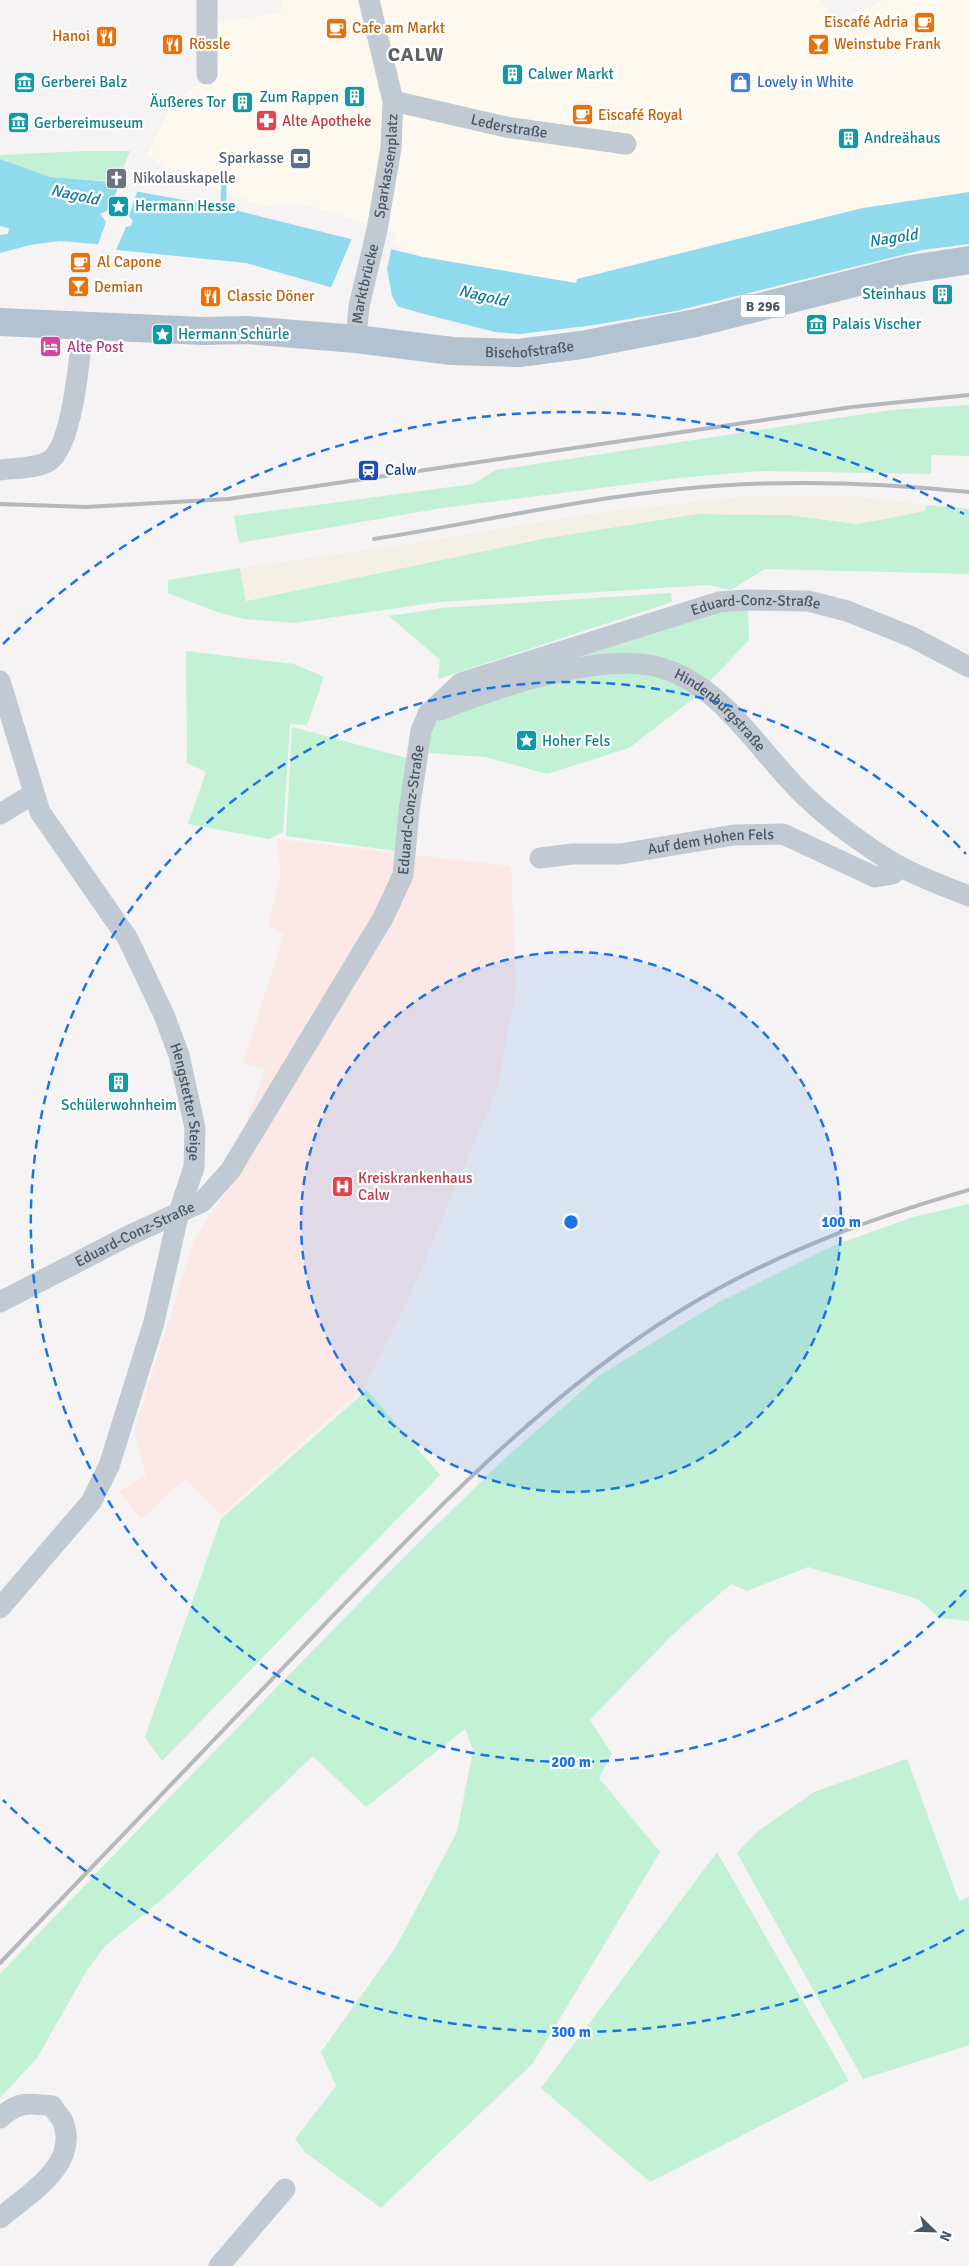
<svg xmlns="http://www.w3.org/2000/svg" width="969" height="2266" viewBox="0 0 969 2266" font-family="Signika,sans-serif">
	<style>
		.commercial { fill: #fdf9ef }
		.medical { fill: #fce8e6 }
		.green { fill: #c3f1d5 }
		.sand { fill: #f5f0e5 }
		.water { fill: #90daee }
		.pier { fill: #f5f3f3 }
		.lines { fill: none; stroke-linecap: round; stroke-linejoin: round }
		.stream { stroke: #90daee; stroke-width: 5.5 }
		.street { stroke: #c1cad2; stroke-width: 21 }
		.primary { stroke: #b3c2d1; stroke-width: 28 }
		.rail { stroke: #b5b8bd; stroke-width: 4 }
		.ring { fill: none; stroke: #1a73e8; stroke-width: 2.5; stroke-dasharray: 9 6 }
		.labels { text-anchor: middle; stroke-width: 4.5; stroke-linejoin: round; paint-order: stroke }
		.shield { fill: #fff; stroke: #808990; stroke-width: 1 }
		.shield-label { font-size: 14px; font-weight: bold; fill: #4a5661 }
		.food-label { font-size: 15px; fill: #c56008; stroke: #fff; text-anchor: start }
		.culture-label { font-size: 15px; fill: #0d838f; stroke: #fff; text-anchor: start }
		.shop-label { font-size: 15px; fill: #366cbe; stroke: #fff; text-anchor: start }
		.health-label { font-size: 15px; fill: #be3a42; stroke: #fff; text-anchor: start }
		.street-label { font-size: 15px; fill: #4a5661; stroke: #fff }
		.service-label { font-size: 15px; fill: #4e5e75; stroke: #fff; text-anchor: end }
		.worship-label { font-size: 15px; fill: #5b616d; stroke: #fff; text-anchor: start }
		.hotel-label { font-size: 15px; fill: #b23c85; stroke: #fff; text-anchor: start }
		.transit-label { font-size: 15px; fill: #164399; stroke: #fff; text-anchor: start }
		.water-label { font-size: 16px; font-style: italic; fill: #0c7c9b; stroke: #fff }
		.district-label { font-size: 20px; font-weight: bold; letter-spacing: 1px; fill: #5f6368; stroke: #fff }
		.centre { fill: #1a73e8; stroke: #fff; stroke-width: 2.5 }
		.ring-label { font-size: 15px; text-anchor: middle; font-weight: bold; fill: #1a73e8; stroke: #fff; stroke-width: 4.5; stroke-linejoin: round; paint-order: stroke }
	</style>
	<rect width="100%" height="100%" fill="#f5f3f3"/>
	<path class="commercial" d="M281,0H821L835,22L885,0H969V192L863,208L620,267L578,279L577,283L423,256L394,245L396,233L308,205L281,204L266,207L193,181L147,156L173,102L201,83V24L280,13Z"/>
	<path class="medical" d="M277,839L511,866L516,986L498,1086L405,1307L365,1386L221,1515L185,1479L141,1519L119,1491L146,1476L134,1431L194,1241L263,1134L246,1123L265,1069L243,1063L284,934L268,925L281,875Z"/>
	<path class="green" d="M85,151H130L123,168L115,169L109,172L113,181L50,177L0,159V155Z
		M969,405V456L931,455V474L760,471L679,478L442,508L239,543L234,516L473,484L496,470L891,410Z
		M926,505L969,509V574L765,569L731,590L708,585L439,602L294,623L245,619L220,613L168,593V580L240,568L246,601L541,539L696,514L790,515L857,524L925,511Z
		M671,593L672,602L438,679L440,660L389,616L442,608Z
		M748,606L749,640L694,698L629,748L547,774L485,757L428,753L431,718L576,655L713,608Z
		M186,651L294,664L324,677L307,725L290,724L283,832L269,839L188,824L206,772L187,763Z
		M292,727L407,758L396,851L286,836Z
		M969,1204V1621L940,1618L918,1599L808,1567L747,1591L731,1584L672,1635L590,1720L612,1754L599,1778L660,1852L533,2063L381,2208L306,2153L295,2139L336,2086L321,2052L396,1947L457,1832L473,1750L465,1729L366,1807L313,1756L166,1896L105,1946L86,1972L37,2058L0,2098V1974L128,1840L403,1558L501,1462L600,1375L719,1302L835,1245L913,1217Z
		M367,1390L440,1475L162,1761L145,1737L221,1519Z
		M907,1759L959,1901L969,1897V2045L863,2079L737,1853L757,1832L814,1792Z
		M717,1852L849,2081L650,2182L541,2088Z"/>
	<path class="sand" d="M847,495L926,505L925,511L857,524L790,515L696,514L541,539L246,601L240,568L414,543L603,512L739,497Z"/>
	<path class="water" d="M0,159L50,177L113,182L139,192L223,207L423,257L576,283L577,279L863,208L969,192V244L922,250L676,311L594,325L520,334L495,332L424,314L246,263L117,250L96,244L59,241L30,245L0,253V235L8,234L9,228L0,226Z"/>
	<path class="pier" d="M120,182L138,189L129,216L133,221L131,226L126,227L115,252L97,247L106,222L100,214L110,209Z
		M353,236L392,246L387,269L392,296L399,309L330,290Z"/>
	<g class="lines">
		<path class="stream" d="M223,213L224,180"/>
		<g class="street">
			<path d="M207,74V0"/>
			<path id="s1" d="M393,101L506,127L626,144"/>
			<path id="s2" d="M356,339L359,306L377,230L391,148L393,101L369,0"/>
			<path d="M0,470C15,468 36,469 49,461C73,446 80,354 83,325"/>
			<path id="s3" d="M0,681L40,812L128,939L164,1015L179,1055L195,1128L194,1167L179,1212L154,1322L109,1466L91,1502L0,1608"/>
			<path id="s4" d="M440,710C495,688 590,655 649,665C721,678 758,753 808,799C832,822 871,850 899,866C921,878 946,887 969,896"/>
			<path d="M0,814L33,794"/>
			<path id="s5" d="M540,858L573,854H620L734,835L783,834L875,877L893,874L899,866"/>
			<path id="s6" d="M0,1302L130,1235L202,1202L230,1171L383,918L403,875L409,811L421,731L428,714L461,683L719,602L746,600L808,601L847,611L912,637L969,667"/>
			<path d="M0,2118C18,2101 29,2103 52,2106C55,2111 61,2117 63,2122C80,2165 27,2195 0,2218"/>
			<path d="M219,2266L285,2189"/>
		</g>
		<path class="primary" id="s7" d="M0,322L204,331L247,330L356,339L452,351L519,353L581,345L696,323L906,270L969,260"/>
		<path class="rail" d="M0,504L86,507L228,499L852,407L969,395
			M374,539C476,523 578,499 681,489C778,479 873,482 969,492
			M0,1963C107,1850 216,1738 324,1625C434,1512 543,1396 678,1312C768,1256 868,1219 969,1190"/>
	</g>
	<circle cx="571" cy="1222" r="270" fill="#1a73e8" fill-opacity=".12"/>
	<g class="ring">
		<circle cx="571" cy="1222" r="270"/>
		<path d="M966 1590A540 540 0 1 1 966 854"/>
		<path d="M964 1930A810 810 0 0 1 3 1800M3 644A810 810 0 0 1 964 514"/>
	</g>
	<defs>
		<symbol id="cafe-square" viewBox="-11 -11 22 22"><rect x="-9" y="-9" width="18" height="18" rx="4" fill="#e8710a" stroke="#fff"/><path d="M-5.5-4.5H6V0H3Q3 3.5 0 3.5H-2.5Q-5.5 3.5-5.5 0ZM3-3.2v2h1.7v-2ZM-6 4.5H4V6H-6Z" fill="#fff"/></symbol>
		<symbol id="restaurant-square" viewBox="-11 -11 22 22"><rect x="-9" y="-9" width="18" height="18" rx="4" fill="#e8710a" stroke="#fff"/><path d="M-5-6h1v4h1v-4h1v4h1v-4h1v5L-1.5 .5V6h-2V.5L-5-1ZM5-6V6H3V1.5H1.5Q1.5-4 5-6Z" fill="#fff"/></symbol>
		<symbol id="bar-square" viewBox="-11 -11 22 22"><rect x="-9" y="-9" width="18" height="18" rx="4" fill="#e8710a" stroke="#fff"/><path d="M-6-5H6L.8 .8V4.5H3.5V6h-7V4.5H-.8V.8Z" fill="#fff"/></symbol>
		<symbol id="building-square" viewBox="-11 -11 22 22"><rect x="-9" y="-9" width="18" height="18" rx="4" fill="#0f9aa8" stroke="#fff"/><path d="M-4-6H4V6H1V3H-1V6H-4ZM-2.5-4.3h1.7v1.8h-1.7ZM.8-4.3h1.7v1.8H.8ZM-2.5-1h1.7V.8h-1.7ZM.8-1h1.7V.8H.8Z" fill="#fff"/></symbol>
		<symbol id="museum-square" viewBox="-11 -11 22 22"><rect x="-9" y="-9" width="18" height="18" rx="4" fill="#0f9aa8" stroke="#fff"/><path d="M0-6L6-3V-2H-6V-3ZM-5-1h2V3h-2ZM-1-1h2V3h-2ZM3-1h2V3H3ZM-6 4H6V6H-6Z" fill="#fff"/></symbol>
		<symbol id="shop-square" viewBox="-11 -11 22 22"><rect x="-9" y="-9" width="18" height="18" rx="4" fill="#3f7fe0" stroke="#fff"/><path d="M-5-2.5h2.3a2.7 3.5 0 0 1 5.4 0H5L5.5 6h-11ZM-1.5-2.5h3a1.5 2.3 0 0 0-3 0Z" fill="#fff"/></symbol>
		<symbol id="pharmacy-square" viewBox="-11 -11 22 22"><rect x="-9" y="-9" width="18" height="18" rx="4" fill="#e0444e" stroke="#fff"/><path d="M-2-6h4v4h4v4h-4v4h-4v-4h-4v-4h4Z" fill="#fff"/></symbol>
		<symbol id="bank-square" viewBox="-11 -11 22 22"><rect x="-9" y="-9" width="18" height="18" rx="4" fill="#5c6f8a" stroke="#fff"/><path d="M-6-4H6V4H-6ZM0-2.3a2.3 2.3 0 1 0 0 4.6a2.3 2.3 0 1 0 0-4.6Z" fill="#fff"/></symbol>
		<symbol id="church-square" viewBox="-11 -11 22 22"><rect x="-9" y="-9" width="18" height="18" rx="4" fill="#6b7280" stroke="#fff"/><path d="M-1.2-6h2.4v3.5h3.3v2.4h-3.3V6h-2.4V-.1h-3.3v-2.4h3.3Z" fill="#fff"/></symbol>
		<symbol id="sight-square" viewBox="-11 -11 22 22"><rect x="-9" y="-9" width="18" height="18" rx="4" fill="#0f9aa8" stroke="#fff"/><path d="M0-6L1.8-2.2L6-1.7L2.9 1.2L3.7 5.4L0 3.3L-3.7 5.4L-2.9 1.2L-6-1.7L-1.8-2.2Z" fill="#fff"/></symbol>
		<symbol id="hotel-square" viewBox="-11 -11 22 22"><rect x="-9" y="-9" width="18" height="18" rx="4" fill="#d1479c" stroke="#fff"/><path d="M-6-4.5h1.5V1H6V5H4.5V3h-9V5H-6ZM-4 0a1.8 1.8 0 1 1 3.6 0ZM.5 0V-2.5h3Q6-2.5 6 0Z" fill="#fff"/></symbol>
		<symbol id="station-square" viewBox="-11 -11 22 22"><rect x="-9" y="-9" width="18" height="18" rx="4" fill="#1a4fb4" stroke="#fff"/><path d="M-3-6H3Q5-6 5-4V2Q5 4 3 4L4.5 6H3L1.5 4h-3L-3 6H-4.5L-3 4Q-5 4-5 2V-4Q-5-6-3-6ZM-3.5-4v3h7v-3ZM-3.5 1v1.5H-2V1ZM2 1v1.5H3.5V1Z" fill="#fff"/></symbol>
		<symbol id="hospital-square" viewBox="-11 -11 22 22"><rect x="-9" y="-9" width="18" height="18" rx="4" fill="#e0444e" stroke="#fff"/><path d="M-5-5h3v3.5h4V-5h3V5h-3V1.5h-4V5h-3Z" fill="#fff"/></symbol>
	</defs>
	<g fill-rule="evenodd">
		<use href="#cafe-square" x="912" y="10" width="25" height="25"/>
		<use href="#cafe-square" x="324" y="16" width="25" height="25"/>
		<use href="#restaurant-square" x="94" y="24" width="25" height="25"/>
		<use href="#restaurant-square" x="160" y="32" width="25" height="25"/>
		<use href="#bar-square" x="806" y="32" width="25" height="25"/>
		<use href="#building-square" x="500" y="62" width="25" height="25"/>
		<use href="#museum-square" x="12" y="70" width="25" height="25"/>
		<use href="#shop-square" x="728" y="70" width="25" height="25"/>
		<use href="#building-square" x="342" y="84" width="25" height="25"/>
		<use href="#building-square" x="230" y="90" width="25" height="25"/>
		<use href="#cafe-square" x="570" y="102" width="25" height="25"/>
		<use href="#pharmacy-square" x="254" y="108" width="25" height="25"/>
		<use href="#museum-square" x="6" y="110" width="25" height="25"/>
		<use href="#building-square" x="836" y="126" width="25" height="25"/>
		<use href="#bank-square" x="288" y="146" width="25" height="25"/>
		<use href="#church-square" x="104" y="166" width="25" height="25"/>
		<use href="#sight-square" x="106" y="194" width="25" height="25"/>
		<use href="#cafe-square" x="68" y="250" width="25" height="25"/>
		<use href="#bar-square" x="66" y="274" width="25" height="25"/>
		<use href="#building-square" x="930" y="282" width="25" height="25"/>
		<use href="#restaurant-square" x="198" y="284" width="25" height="25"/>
		<use href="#museum-square" x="804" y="312" width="25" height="25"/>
		<use href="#sight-square" x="150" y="322" width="25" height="25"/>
		<use href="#hotel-square" x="38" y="334" width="25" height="25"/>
		<use href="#station-square" x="356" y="458" width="25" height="25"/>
		<use href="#sight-square" x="514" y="728" width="25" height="25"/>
		<use href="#building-square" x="106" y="1070" width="25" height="25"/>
		<use href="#hospital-square" x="330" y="1174" width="25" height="25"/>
	</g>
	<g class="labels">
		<rect class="shield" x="740.5" y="294.5" width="45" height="23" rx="4"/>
		<g class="shield-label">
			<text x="763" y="311">B 296</text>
		</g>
		<g class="food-label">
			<text x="908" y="27" text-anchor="end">Eiscafé Adria</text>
			<text x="352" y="33">Cafe am Markt</text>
			<text x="90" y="41" text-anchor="end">Hanoi</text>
			<text x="189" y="49">Rössle</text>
			<text x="834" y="49">Weinstube Frank</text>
			<text x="598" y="120">Eiscafé Royal</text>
			<text x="97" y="267">Al Capone</text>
			<text x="94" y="292">Demian</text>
			<text x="227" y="301">Classic Döner</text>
		</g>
		<g class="culture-label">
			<text x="528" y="79">Calwer Markt</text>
			<text x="41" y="87">Gerberei Balz</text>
			<text x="339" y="102" text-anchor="end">Zum Rappen</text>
			<text x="226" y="107" text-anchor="end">Äußeres Tor</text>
			<text x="34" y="128">Gerbereimuseum</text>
			<text x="864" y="143">Andreähaus</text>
			<text x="135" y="211">Hermann Hesse</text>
			<text x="926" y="299" text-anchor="end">Steinhaus</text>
			<text x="832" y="329">Palais Vischer</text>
			<text x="178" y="339">Hermann Schürle</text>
			<text x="542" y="746">Hoher Fels</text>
			<text x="119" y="1110" text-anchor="middle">Schülerwohnheim</text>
		</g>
		<g class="shop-label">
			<text x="757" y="87">Lovely in White</text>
		</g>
		<g class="health-label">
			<text x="282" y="126">Alte Apotheke</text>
			<text x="358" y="1183">Kreiskrankenhaus<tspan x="358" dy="17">Calw</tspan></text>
		</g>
		<g class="street-label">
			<text dy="5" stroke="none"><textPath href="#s1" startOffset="119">Lederstraße</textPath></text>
			<text dy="5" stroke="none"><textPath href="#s2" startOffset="176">Sparkassenplatz</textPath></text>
			<text dy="5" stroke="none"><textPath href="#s2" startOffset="56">Marktbrücke</textPath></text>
			<text dy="5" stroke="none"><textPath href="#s7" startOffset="531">Bischofstraße</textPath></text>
			<text dy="5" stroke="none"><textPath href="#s6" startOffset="1126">Eduard-Conz-Straße</textPath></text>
			<text dy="5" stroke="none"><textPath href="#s4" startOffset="302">Hindenburgstraße</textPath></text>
			<text dy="5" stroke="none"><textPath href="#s6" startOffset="676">Eduard-Conz-Straße</textPath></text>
			<text dy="5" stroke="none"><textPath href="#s5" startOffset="172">Auf dem Hohen Fels</textPath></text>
			<text dy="5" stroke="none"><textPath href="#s3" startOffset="466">Hengstetter Steige</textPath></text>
			<text dy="5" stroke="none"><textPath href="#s6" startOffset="151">Eduard-Conz-Straße</textPath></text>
		</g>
		<g class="service-label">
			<text x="284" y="163">Sparkasse</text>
		</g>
		<g class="worship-label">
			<text x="133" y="183">Nikolauskapelle</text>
		</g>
		<g class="hotel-label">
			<text x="67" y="352">Alte Post</text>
		</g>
		<g class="transit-label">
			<text x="385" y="475">Calw</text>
		</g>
		<g class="water-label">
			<text transform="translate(75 194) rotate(12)" y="6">Nagold</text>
			<text transform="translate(893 237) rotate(-9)" y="6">Nagold</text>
			<text transform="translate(483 295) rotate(13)" y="6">Nagold</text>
		</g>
		<g class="district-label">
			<text x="416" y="61">CALW</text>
		</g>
	</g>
	<circle cx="571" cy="1222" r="8" class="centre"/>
	<g class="ring-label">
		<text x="841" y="1227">100 m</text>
		<text x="571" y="1767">200 m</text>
		<text x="571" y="2037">300 m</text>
	</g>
	<g transform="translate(934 2231) rotate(113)" stroke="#ffffff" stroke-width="4" paint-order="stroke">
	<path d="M0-4L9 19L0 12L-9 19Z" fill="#4a5661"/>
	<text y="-8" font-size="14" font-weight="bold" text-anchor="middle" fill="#4a5661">N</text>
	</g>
</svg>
